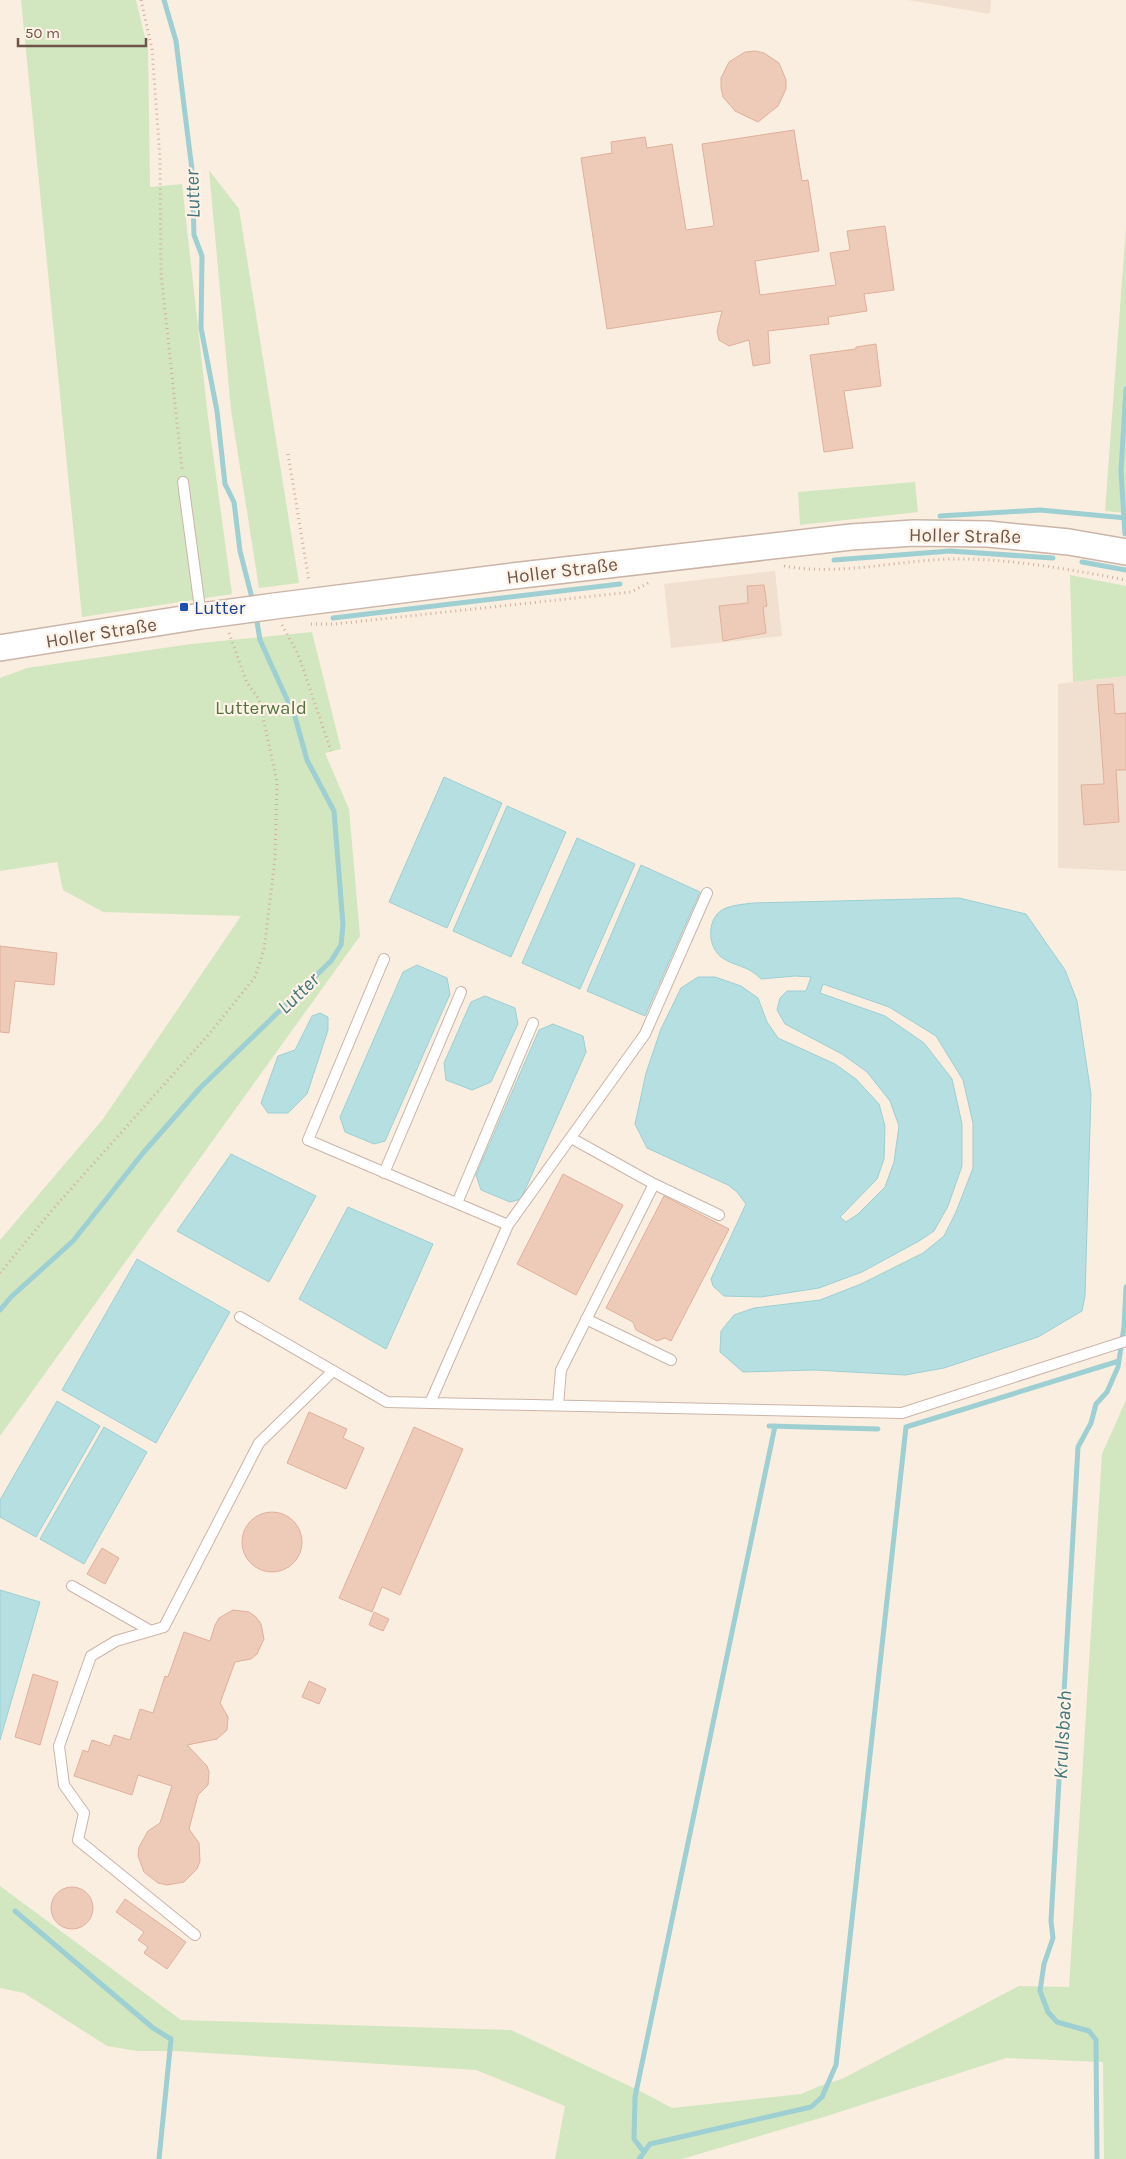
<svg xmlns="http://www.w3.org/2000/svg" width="1126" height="2159" viewBox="0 0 1126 2159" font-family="Karla,sans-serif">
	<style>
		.residential { fill: #f1dfcf }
		.green { fill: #d2e6c0 }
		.water { fill: #b6dfe2; stroke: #9dcfd3 }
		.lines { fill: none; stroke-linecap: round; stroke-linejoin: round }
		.stream { stroke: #9dcfd3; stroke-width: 5 }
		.building { fill: #eecab9; stroke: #e0b09b }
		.service-casing { stroke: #cab5a8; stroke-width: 12 }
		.tertiary-casing { stroke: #cab5a8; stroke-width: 28 }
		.path { stroke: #d2ae9d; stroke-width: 3; stroke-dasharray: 1 4; stroke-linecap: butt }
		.service { stroke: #fff; stroke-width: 10 }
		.tertiary { stroke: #fff; stroke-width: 25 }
		.transit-dot { fill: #1a4fb4; stroke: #fef3e6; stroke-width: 2 }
		.labels { text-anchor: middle; stroke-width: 4.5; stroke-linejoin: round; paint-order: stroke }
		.street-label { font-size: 19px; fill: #6f5449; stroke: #fef3e6 }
		.transit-label { font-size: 19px; fill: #164399; stroke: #fef3e6; text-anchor: start }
		.park-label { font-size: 19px; fill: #547542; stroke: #fef3e6 }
		.water-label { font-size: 20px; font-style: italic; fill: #42767b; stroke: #fef3e6 }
	</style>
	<rect width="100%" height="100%" fill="#faeee0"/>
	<path class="residential" d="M908,0H991L990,14Z
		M775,571L782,636L671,648L664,584Z
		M1126,676V871L1058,868V684Z"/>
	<path class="green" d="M21,0H136L148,50L150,187L182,184L208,417L232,594L82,617Z
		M209,170L239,209L299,583L259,588L231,410Z
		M1126,227V513L1105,511Z
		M915,482L918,512L800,525L798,492Z
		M1070,575L1126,586V676L1073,682Z
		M312,632L341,749L325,753L349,809L360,936L0,1436V1240L103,1119L241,916L103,912L63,890L57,862L0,871V678L27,668L191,644Z
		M1126,1400V2159H1104L1103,2062L1006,2058L827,2116L682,2159H555L565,2106L476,2070L175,2051H137L107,2046L24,1993L0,1988V1886L181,2020L511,2030L640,2091L672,2108L801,2094L822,2085L842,2079L1019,1986L1069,1987L1102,1454Z"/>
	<path class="water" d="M444,777L502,803L447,928L389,902Z
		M507,806L566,832L511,957L453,931Z
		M577,838L635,864L580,989L522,963Z
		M641,865L700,892L645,1016L587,991Z
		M959,898L1026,914L1065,970L1077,1001L1091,1094L1085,1296L1082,1311L1038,1337L944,1368L905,1375L815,1370L743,1372L720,1352L721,1331L734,1315L754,1308L820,1300L861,1284L923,1253L944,1236L956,1212L973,1168V1123L963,1080L936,1036L889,1007L823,984L820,993L885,1016L924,1043L952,1079L962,1124V1166L948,1206L934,1231L919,1241L862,1272L819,1288L761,1297L724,1296L713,1286L711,1279L746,1204L737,1192L728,1185L647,1148L635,1124L646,1073L661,1029L681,988L698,977H715L741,986L758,998L767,1022L778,1038L835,1064L856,1079L879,1104L885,1126L884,1159L877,1179L840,1217L846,1222L858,1214L885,1187L894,1162L899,1126L890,1101L867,1072L842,1054L785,1024L777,1010L780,998L787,991H806L811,977L795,976L761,979C748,965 735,967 721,957C706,945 707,915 726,908C734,905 744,904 753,903Z
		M417,965L447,978L450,994L385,1141L374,1144L345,1132L340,1117L403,972Z
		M485,996L515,1008L518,1024L491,1082L472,1090L446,1080L444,1063L471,1002Z
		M320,1013L328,1017V1030L307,1094L288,1113H268L261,1103L278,1056L295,1050L312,1016Z
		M553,1024L583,1036L586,1052L521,1199L510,1202L481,1190L476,1175L539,1030Z
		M231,1154L316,1196L269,1282L177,1231Z
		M348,1207L433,1244L386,1349L299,1299Z
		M137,1259L230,1312L156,1443L62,1390Z
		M57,1401L100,1426L36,1537L0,1517V1500Z
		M104,1427L147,1452L84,1564L40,1539Z
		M0,1590L40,1602L0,1740Z"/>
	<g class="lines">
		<path class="stream" d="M164,0L176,41L192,170L194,235L202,256L201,328L217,411L225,484L234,502L240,551L253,602
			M940,516L1040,510L1126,518
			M1125,534L1121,471L1126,389
			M834,560L950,551L1053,558
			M1082,562L1126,570
			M333,618L620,584
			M0,1310L11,1297L73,1241L143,1153L200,1088L331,961L341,945L343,925L334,811L307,760L295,717L260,640L256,616
			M769,1426L878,1429
			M15,1911L153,2028L171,2039L159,2159
			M644,2152L634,2139L635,2097L775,1426
			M639,2159L650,2144L811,2107L822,2097L836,2065L906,1427L1119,1361
			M1097,2159L1096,2040L1089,2031L1057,2022L1048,2012L1040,1991L1044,1964L1053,1938L1051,1921L1078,1447L1091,1423L1096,1404L1107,1392L1118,1367L1124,1327L1126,1287"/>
	</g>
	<path class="building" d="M755,51L764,53L779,63L786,80V89L778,106L758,122L735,111L723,97L721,88V78L729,62L745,52Z
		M794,130L802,181L808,180L819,251L755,261L760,295L836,285L830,253L850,250L847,231L885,226L894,290L864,294L867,311L828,317L829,324L768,331L770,363L753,366L749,340L729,346L719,340L717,331L722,311L607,329L581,158L612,153L611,142L645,137L647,148L672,144L686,230L714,226L702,144Z
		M876,344L881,386L844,391L853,448L824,452L810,355L856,349V347Z
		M764,585L767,606L763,607L766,633L723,641L719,606L748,603L747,586Z
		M1113,684L1115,714L1126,713V770H1116L1119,822L1084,825L1081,785L1104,784L1097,685Z
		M0,946L57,953L54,985L15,981L9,1033L0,1032Z
		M563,1174L623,1205L576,1295L517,1264Z
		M664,1196L729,1229L671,1341L665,1338L657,1341L636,1330L633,1322L606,1308Z
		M309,1412L347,1429L343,1438L364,1448L346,1489L287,1463Z
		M414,1427L463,1449L400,1595L382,1587L372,1612L339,1598Z
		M242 1542a30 30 0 1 1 60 0a30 30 0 1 1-60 0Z
		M102,1548L119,1558L105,1584L87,1574Z
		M233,1610L249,1612L256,1617L261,1624L264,1639L257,1654L251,1659L235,1662L220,1703L228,1717L227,1730L217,1739L187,1745L207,1766L209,1772L208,1785L198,1795L189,1829L199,1843L200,1861L197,1869L184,1882L167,1885L158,1883L144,1872L138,1856L139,1847L148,1831L160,1823L172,1786L138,1775L132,1795L74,1776L83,1750L88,1752L92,1740L110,1746L114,1735L130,1740L140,1709L153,1713L165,1676L168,1677L184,1632L210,1641L215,1625L219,1618Z
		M374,1612L389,1619L383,1631L369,1625Z
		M33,1674L58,1682L40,1745L15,1737Z
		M309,1681L326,1689L319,1704L302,1697Z
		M51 1908a21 21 0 1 1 42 0a21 21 0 1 1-42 0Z
		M125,1899L186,1942L167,1969L144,1953L148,1947L138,1940L144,1932L116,1912Z"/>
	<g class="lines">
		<defs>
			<path id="service" d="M183,482L201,616
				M384,959L308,1140L508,1225
				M571,1138L654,1184L719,1215
				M384,1173L461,992
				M457,1203L533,1023
				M240,1317L387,1402L902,1413L1126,1341
				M586,1319L671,1360
				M430,1403L508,1225L645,1034L707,893
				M558,1405L561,1370L654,1184
				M72,1586L151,1631
				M195,1935L78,1840L84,1813L64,1785L59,1746L91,1656L116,1641L164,1627L259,1443L333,1371"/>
			<path id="tertiary" d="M0,648L201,616L275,606L513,576L851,537L914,533L988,534L1069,542L1126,552"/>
		</defs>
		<use href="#service" class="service-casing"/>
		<use href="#tertiary" class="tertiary-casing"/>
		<path class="path" d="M141,0L152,49L160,158L161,273L182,469
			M288,454L309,581
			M784,566C838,576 894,561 948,559C1008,558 1068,569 1126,580
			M311,624H335L631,592L650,582
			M282,625L298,654L331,751
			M0,1273L53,1209L210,1033L255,977L264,950L275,859L277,782L259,699L247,683L229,633"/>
		<use href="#service" class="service"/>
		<use href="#tertiary" class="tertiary"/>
	</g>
	<rect class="transit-dot" x="179" y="602" width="10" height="10" rx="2.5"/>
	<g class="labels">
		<g class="street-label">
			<text transform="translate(965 535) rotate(1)" y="7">Holler Straße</text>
			<text transform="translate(562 570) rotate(-7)" y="7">Holler Straße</text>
			<text transform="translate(101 632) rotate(-9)" y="7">Holler Straße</text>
		</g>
		<g class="transit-label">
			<text x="194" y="614">Lutter</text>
		</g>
		<g class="park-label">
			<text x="261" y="714">Lutterwald</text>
		</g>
		<g class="water-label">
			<text transform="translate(192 194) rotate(-92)" y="7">Lutter</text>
			<text transform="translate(298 993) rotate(-44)" y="7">Lutter</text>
			<text transform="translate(1062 1735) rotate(-87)" y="7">Krullsbach</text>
		</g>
	</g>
	<path d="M18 38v8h128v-8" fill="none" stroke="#6f5449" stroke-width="2.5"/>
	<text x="25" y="38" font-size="15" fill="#6f5449" stroke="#fef3e6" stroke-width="4" paint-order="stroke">50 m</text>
</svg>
